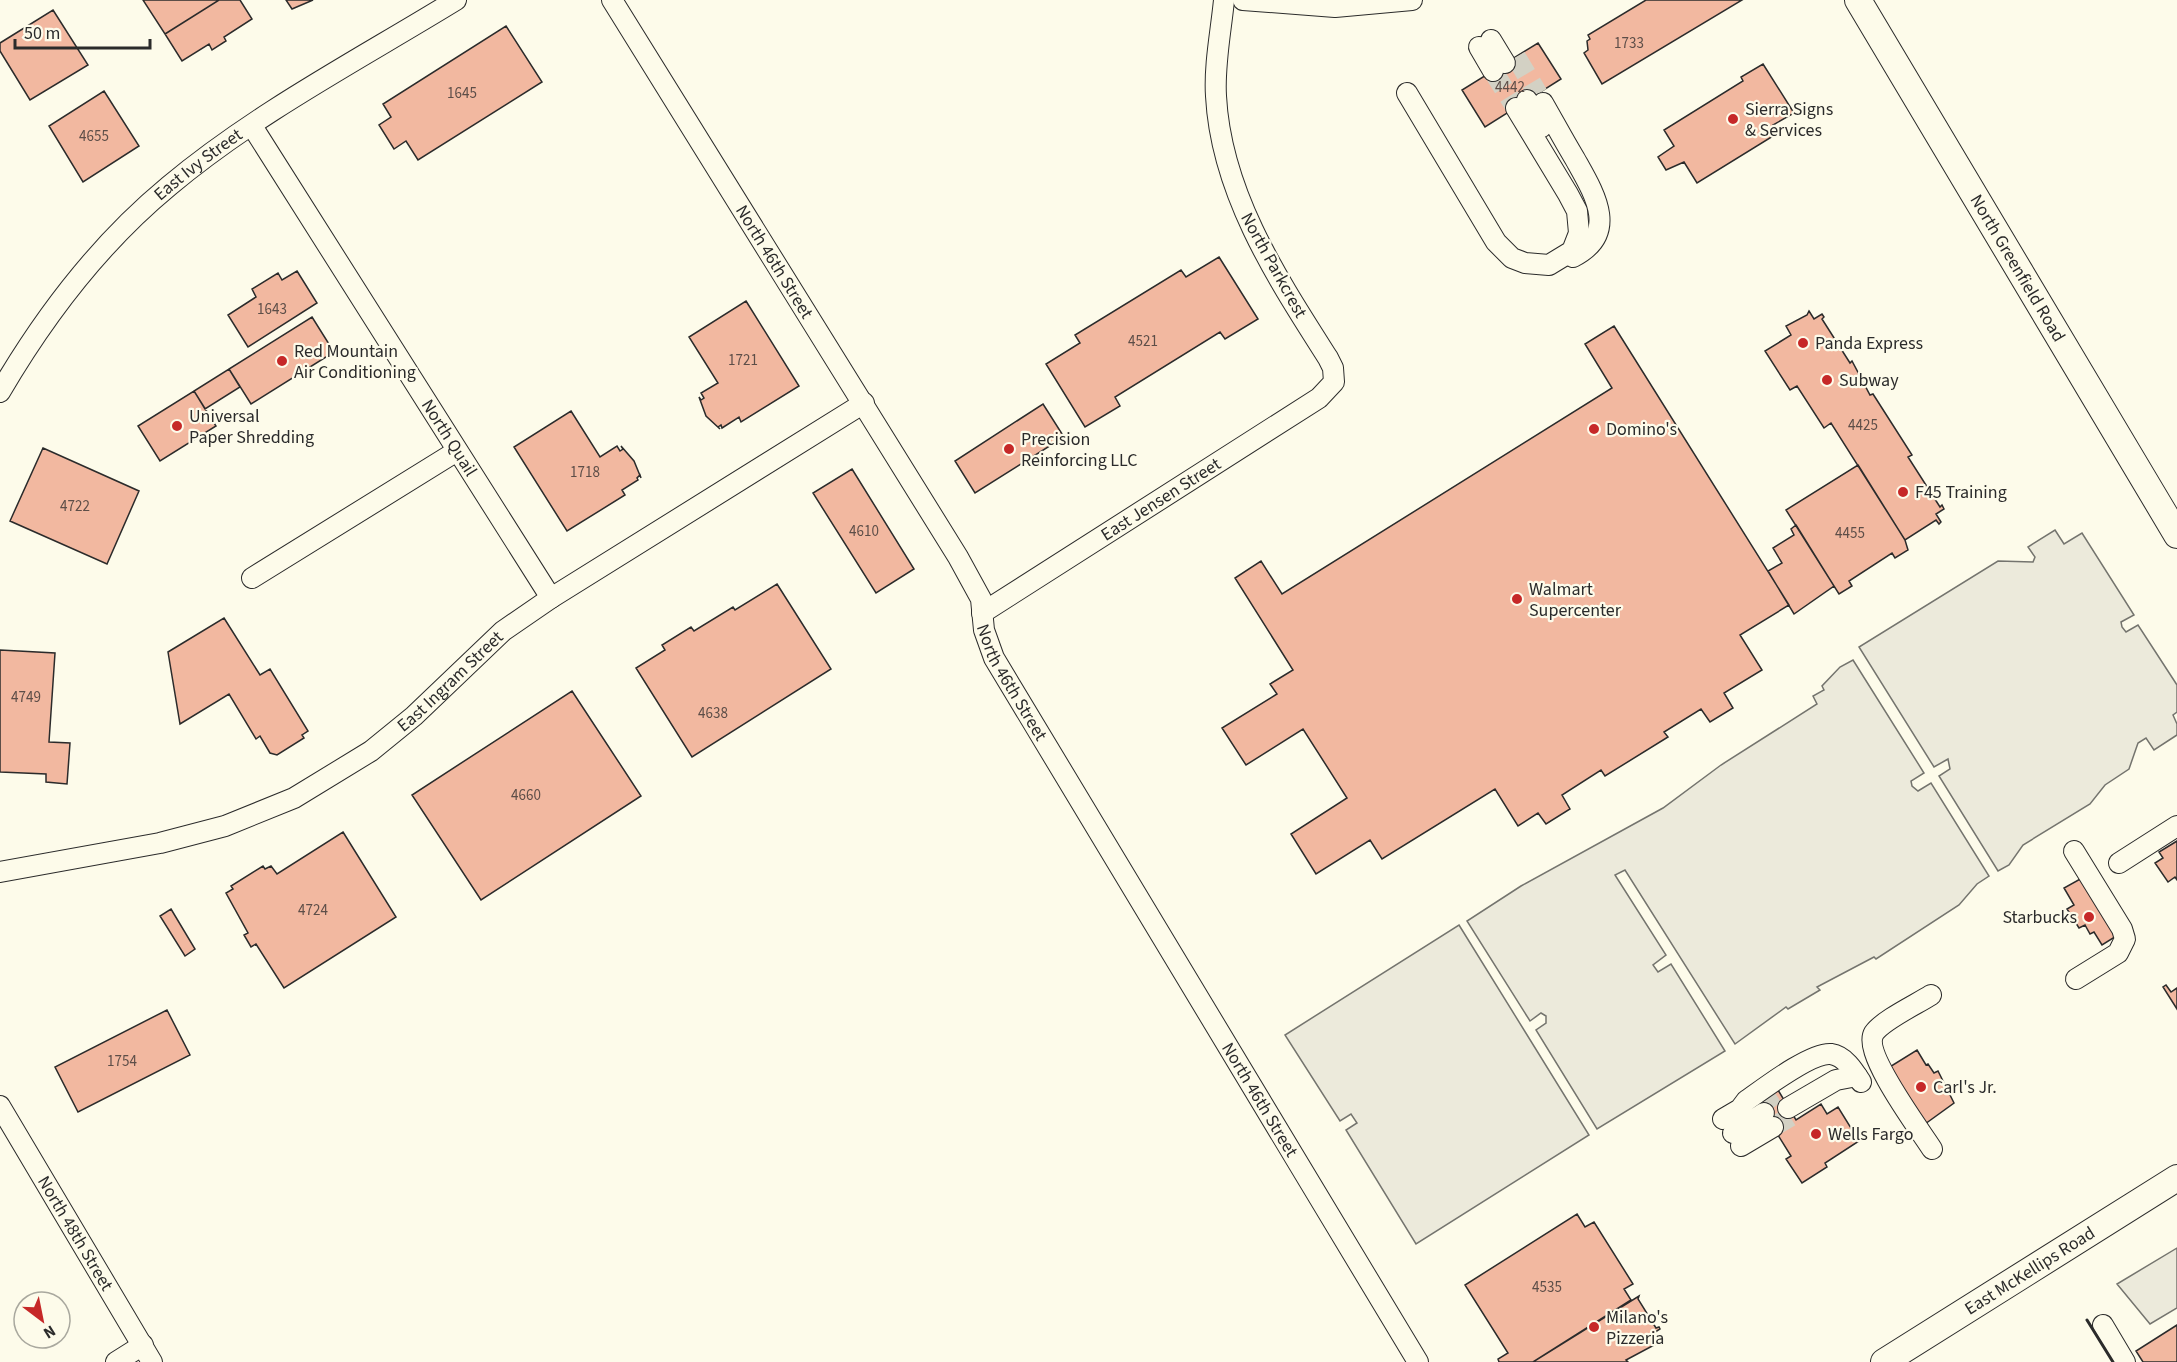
<svg xmlns="http://www.w3.org/2000/svg" width="2177" height="1362" viewBox="0 0 2177 1362" font-family="'Source Sans 3',sans-serif">
	<style>
		.parking { fill: #eceadb; stroke: #74746e; stroke-width: 1.5 }
		.building { fill: #f2b8a0; stroke: #2b2b2b; stroke-width: 1.5 }
		.lines { fill: none; stroke-linecap: round; stroke-linejoin: round }
		.minor-tunnel { stroke: #d3d1c4; stroke-width: 20; stroke-dasharray: 20 10; stroke-linecap: butt }
		.minor-casing { stroke: #2b2b2b; stroke-width: 22 }
		.major-casing { stroke: #2b2b2b; stroke-width: 28 }
		.minor { stroke: #fdfbea; stroke-width: 20 }
		.major { stroke: #fdfbea; stroke-width: 26 }
		.wall { stroke: #2b2b2b; stroke-width: 3 }
		.poi-dot { fill: #c62828; stroke: #fdfbea; stroke-width: 2 }
		.labels { text-anchor: middle; stroke-width: 4.5; stroke-linejoin: round; paint-order: stroke }
		.number-label { font-size: 15px; fill: #5d4e48 }
		.poi-label { font-size: 18px; fill: #2b2b2b; stroke: #fdfbea; text-anchor: start }
		.street-label { font-size: 18px; fill: #2b2b2b; stroke: #fdfbea }
	</style>
	<rect width="100%" height="100%" fill="#fdfbea"/>
	<path class="parking" d="M2055,530L2064,544L2082,533L2134,615L2121,622L2122,627L2126,632L2138,625L2177,685V712L2173,715L2177,724V735L2154,750L2146,738L2138,743L2129,769L2105,785L2090,804L2023,845L2009,865L1998,871L1939,776L1950,769L1948,759L1934,767L1859,647L1998,561L2033,562L2035,557L2028,547Z
		M1853,660L1924,773L1911,781L1912,786L1918,791L1931,783L1989,876L1977,884L1959,905L1876,959L1874,957L1817,987L1820,990L1788,1009L1786,1007L1735,1044L1625,870L1615,875L1666,955L1653,965L1658,972L1671,964L1725,1051L1597,1129L1536,1030L1546,1023V1016L1541,1013L1530,1021L1467,921L1521,886L1663,808L1721,765L1817,704L1813,696L1824,690L1822,686L1840,667Z
		M1459,925L1589,1135L1416,1244L1346,1130L1357,1123L1351,1114L1340,1121L1285,1035Z
		M2177,1248V1308L2150,1324L2117,1284Z"/>
	<path class="building" d="M143,0H219L165,34Z
		M219,0H240L252,19L224,37L226,41L212,50L209,44L182,61L165,34Z
		M286,0H313L292,9Z
		M1646,0H1742L1602,84L1584,53L1588,50L1587,41L1590,39L1588,35Z
		M53,10L88,65L30,100L0,51V43Z
		M506,26L542,82L418,160L406,141L394,149L379,125L391,117L383,104Z
		M1538,43L1561,79L1485,127L1462,90Z
		M1763,64L1794,113L1773,125L1778,133L1697,183L1684,162L1666,170L1658,157L1674,146L1664,130L1743,81L1741,77Z
		M104,91L139,146L83,182L49,126Z
		M1219,257L1258,319L1225,339L1220,332L1115,397L1120,406L1085,427L1046,364L1080,343L1075,335L1181,270L1186,277Z
		M297,271L317,303L248,347L228,315L256,297L252,289L278,273L282,280Z
		M746,301L799,386L741,422L739,417L722,428L721,425L718,427L720,429L706,416L699,397L701,400L704,398L701,393L718,383L689,337Z
		M1809,311L1814,319L1822,314L1824,317L1822,319L1850,363L1852,361L1870,395L1873,394L1912,455L1908,457L1940,507L1942,505L1944,509L1936,514L1941,522L1939,524L1936,520L1905,540L1831,423L1824,428L1797,386L1790,390L1765,351L1791,335L1786,326L1807,315Z
		M312,317L334,352L251,404L229,369Z
		M1614,326L1789,605L1740,635L1762,670L1724,693L1733,708L1710,722L1701,709L1664,732L1668,737L1605,776L1601,770L1562,795L1570,809L1546,824L1538,813L1518,826L1495,789L1382,859L1370,840L1316,874L1291,834L1347,798L1303,729L1246,765L1222,728L1277,694L1270,684L1293,670L1235,578L1261,561L1282,594L1612,388L1585,344Z
		M229,369L240,387L205,409L194,391Z
		M194,391L216,426L160,461L138,426Z
		M1043,404L1064,437L975,493L955,461Z
		M571,411L600,457L617,446L620,451L623,449L621,446L634,461L641,478L640,475L637,478L638,480L622,490L625,495L567,531L514,447Z
		M43,448L139,491L107,564L10,521Z
		M1858,465L1905,540L1908,550L1895,558L1892,553L1849,581L1852,586L1839,594L1786,510Z
		M852,469L914,569L876,593L813,493Z
		M1796,525L1834,586L1794,614L1768,571L1782,563L1773,548L1794,535L1791,529Z
		M777,584L831,669L692,757L636,668L665,650L662,645L691,627L694,631L733,607L735,610Z
		M224,618L260,675L270,669L308,731L302,735L304,738L277,755L270,753L260,736L256,739L229,694L180,724L168,652Z
		M0,650L55,653L49,742L70,743L67,784L46,782V774L0,772Z
		M572,691L641,796L481,900L412,795Z
		M343,832L396,917L284,988L256,944L251,947L244,935L248,933L226,893L233,889L231,886L263,866L265,869L271,866L277,874Z
		M2177,841V880L2175,877L2168,882L2155,863L2163,858L2159,852Z
		M2082,878L2118,935L2102,945L2094,932L2090,934L2085,925L2079,928L2067,909L2074,905L2064,888Z
		M171,909L195,949L185,956L160,916Z
		M2166,985L2171,992L2177,988V1009L2163,987Z
		M167,1010L190,1055L78,1112L55,1067Z
		M1917,1050L1926,1065L1928,1064L1934,1073L1938,1071L1954,1103L1925,1124L1888,1068Z
		M1778,1090L1796,1120L1821,1104L1827,1114L1838,1107L1859,1141L1825,1163L1827,1167L1802,1183L1786,1159L1791,1156L1758,1103Z
		M1577,1214L1585,1227L1594,1222L1633,1284L1624,1289L1631,1300L1533,1362H1499L1498,1359L1508,1353L1465,1285Z
		M1639,1296L1638,1299L1656,1328L1659,1327L1660,1329L1652,1334L1658,1343L1626,1360L1628,1362H1533Z
		M2177,1325V1362H2143L2136,1351Z"/>
	<g class="lines">
		<path class="minor-tunnel" d="M1516,57L1538,94
			M1493,71L1516,108
			M1759,1105L1779,1092
			M1773,1127L1793,1115"/>
		<defs>
			<g id="minor">
				<path id="s1" d="M612,0L958,557L981,599L984,630L994,658L1418,1362"/>
				<path d="M1243,0L1335,7L1412,0"/>
				<path d="M1491,40L1505,63"/>
				<path d="M1479,47L1493,71"/>
				<path d="M1407,93L1496,242L1512,258L1525,263L1549,265L1572,251L1579,233L1577,211L1568,194L1516,108"/>
				<path d="M1527,100L1542,127"/>
				<path d="M1543,103C1554,122 1564,141 1575,159C1594,193 1620,233 1573,257"/>
				<path id="s2" d="M252,126L551,598"/>
				<path id="s3" d="M0,392C45,315 100,243 169,186C256,113 360,59 456,0"/>
				<path d="M252,578L457,451"/>
				<path id="s4" d="M982,613L1319,398L1334,382L1333,368L1328,358C1277,278 1221,193 1216,96C1214,65 1221,31 1224,0"/>
				<path d="M2074,851L2122,929L2125,939L2118,953L2076,979"/>
				<path d="M2119,863L2177,826"/>
				<path id="s5" d="M0,872L160,843L225,826L294,798L371,751L414,716L503,631L551,598L864,403"/>
				<path d="M1931,995C1917,1004 1883,1020 1874,1033C1862,1053 1920,1130 1932,1149"/>
				<path id="s6" d="M0,1106L152,1362"/>
				<path d="M1788,1108L1836,1080L1857,1076"/>
				<path d="M1723,1119L1740,1109L1746,1101C1763,1089 1811,1052 1831,1054C1845,1056 1854,1071 1861,1082"/>
				<path d="M1733,1133L1764,1113"/>
				<path d="M1741,1146L1773,1127"/>
				<path d="M2103,1325L2125,1362"/>
				<path d="M116,1362L143,1345"/>
			</g>
			<g id="major">
				<path id="s7" d="M1858,0L2177,535"/>
				<path id="s8" d="M1884,1362L2177,1178"/>
			</g>
		</defs>
		<use href="#minor" class="minor-casing"/>
		<use href="#major" class="major-casing"/>
		<use href="#minor" class="minor"/>
		<use href="#major" class="major"/>
		<path class="wall" d="M2087,1320L2113,1362"/>
	</g>
	<g class="poi-dot">
		<circle cx="1733" cy="119" r="6"/>
		<circle cx="1803" cy="343" r="6"/>
		<circle cx="282" cy="361" r="6"/>
		<circle cx="1827" cy="380" r="6"/>
		<circle cx="177" cy="426" r="6"/>
		<circle cx="1594" cy="429" r="6"/>
		<circle cx="1009" cy="449" r="6"/>
		<circle cx="1903" cy="492" r="6"/>
		<circle cx="1517" cy="599" r="6"/>
		<circle cx="2089" cy="917" r="6"/>
		<circle cx="1921" cy="1087" r="6"/>
		<circle cx="1816" cy="1134" r="6"/>
		<circle cx="1594" cy="1327" r="6"/>
	</g>
	<g class="labels">
		<g class="number-label">
			<text x="1629" y="48">1733</text>
			<text x="1510" y="92">4442</text>
			<text x="462" y="98">1645</text>
			<text x="94" y="141">4655</text>
			<text x="272" y="314">1643</text>
			<text x="1143" y="346">4521</text>
			<text x="743" y="365">1721</text>
			<text x="1863" y="430">4425</text>
			<text x="585" y="477">1718</text>
			<text x="75" y="511">4722</text>
			<text x="864" y="536">4610</text>
			<text x="1850" y="538">4455</text>
			<text x="26" y="702">4749</text>
			<text x="713" y="718">4638</text>
			<text x="526" y="800">4660</text>
			<text x="313" y="915">4724</text>
			<text x="122" y="1066">1754</text>
			<text x="1547" y="1292">4535</text>
		</g>
		<g class="poi-label">
			<text x="1745" y="115">Sierra Signs<tspan x="1745" dy="21">&amp; Services</tspan></text>
			<text x="1815" y="349">Panda Express</text>
			<text x="294" y="357">Red Mountain<tspan x="294" dy="21">Air Conditioning</tspan></text>
			<text x="1839" y="386">Subway</text>
			<text x="189" y="422">Universal<tspan x="189" dy="21">Paper Shredding</tspan></text>
			<text x="1606" y="435">Domino's</text>
			<text x="1021" y="445">Precision<tspan x="1021" dy="21">Reinforcing LLC</tspan></text>
			<text x="1915" y="498">F45 Training</text>
			<text x="1529" y="595">Walmart<tspan x="1529" dy="21">Supercenter</tspan></text>
			<text x="2077" y="923" text-anchor="end">Starbucks</text>
			<text x="1933" y="1093">Carl's Jr.</text>
			<text x="1828" y="1140">Wells Fargo</text>
			<text x="1606" y="1323">Milano's<tspan x="1606" dy="21">Pizzeria</tspan></text>
		</g>
		<g class="street-label">
			<text dy="6" stroke="none"><textPath href="#s3" startOffset="304">East Ivy Street</textPath></text>
			<text dy="6" stroke="none"><textPath href="#s1" startOffset="308">North 46th Street</textPath></text>
			<text transform="translate(1274 265) rotate(61)" y="6">North Parkcrest</text>
			<text dy="6" stroke="none"><textPath href="#s7" startOffset="312">North Greenfield Road</textPath></text>
			<text dy="6" stroke="none"><textPath href="#s2" startOffset="369">North Quail</textPath></text>
			<text dy="6" stroke="none"><textPath href="#s4" startOffset="212">East Jensen Street</textPath></text>
			<text dy="6" stroke="none"><textPath href="#s1" startOffset="794">North 46th Street</textPath></text>
			<text dy="6" stroke="none"><textPath href="#s5" startOffset="500">East Ingram Street</textPath></text>
			<text dy="6" stroke="none"><textPath href="#s1" startOffset="1280">North 46th Street</textPath></text>
			<text dy="6" stroke="none"><textPath href="#s6" startOffset="148">North 48th Street</textPath></text>
			<text dy="6" stroke="none"><textPath href="#s8" startOffset="172">East McKellips Road</textPath></text>
		</g>
	</g>
	<g transform="translate(42 1320) rotate(148)"><circle r="28" fill="#fdfbea" stroke="#a9a89e" stroke-width="1.5"/>
	<path d="M0-4.5L10 22L0 15L-10 22Z" fill="#c62828"/>
	<text y="-9" font-size="16" font-weight="bold" text-anchor="middle" fill="#2b2b2b">N</text>
	</g>
	<path d="M15 39v9h135v-9" fill="none" stroke="#2b2b2b" stroke-width="3"/>
	<text x="24" y="39" font-size="18" fill="#2b2b2b" stroke="#fdfbea" stroke-width="4.5" paint-order="stroke">50 m</text>
</svg>
